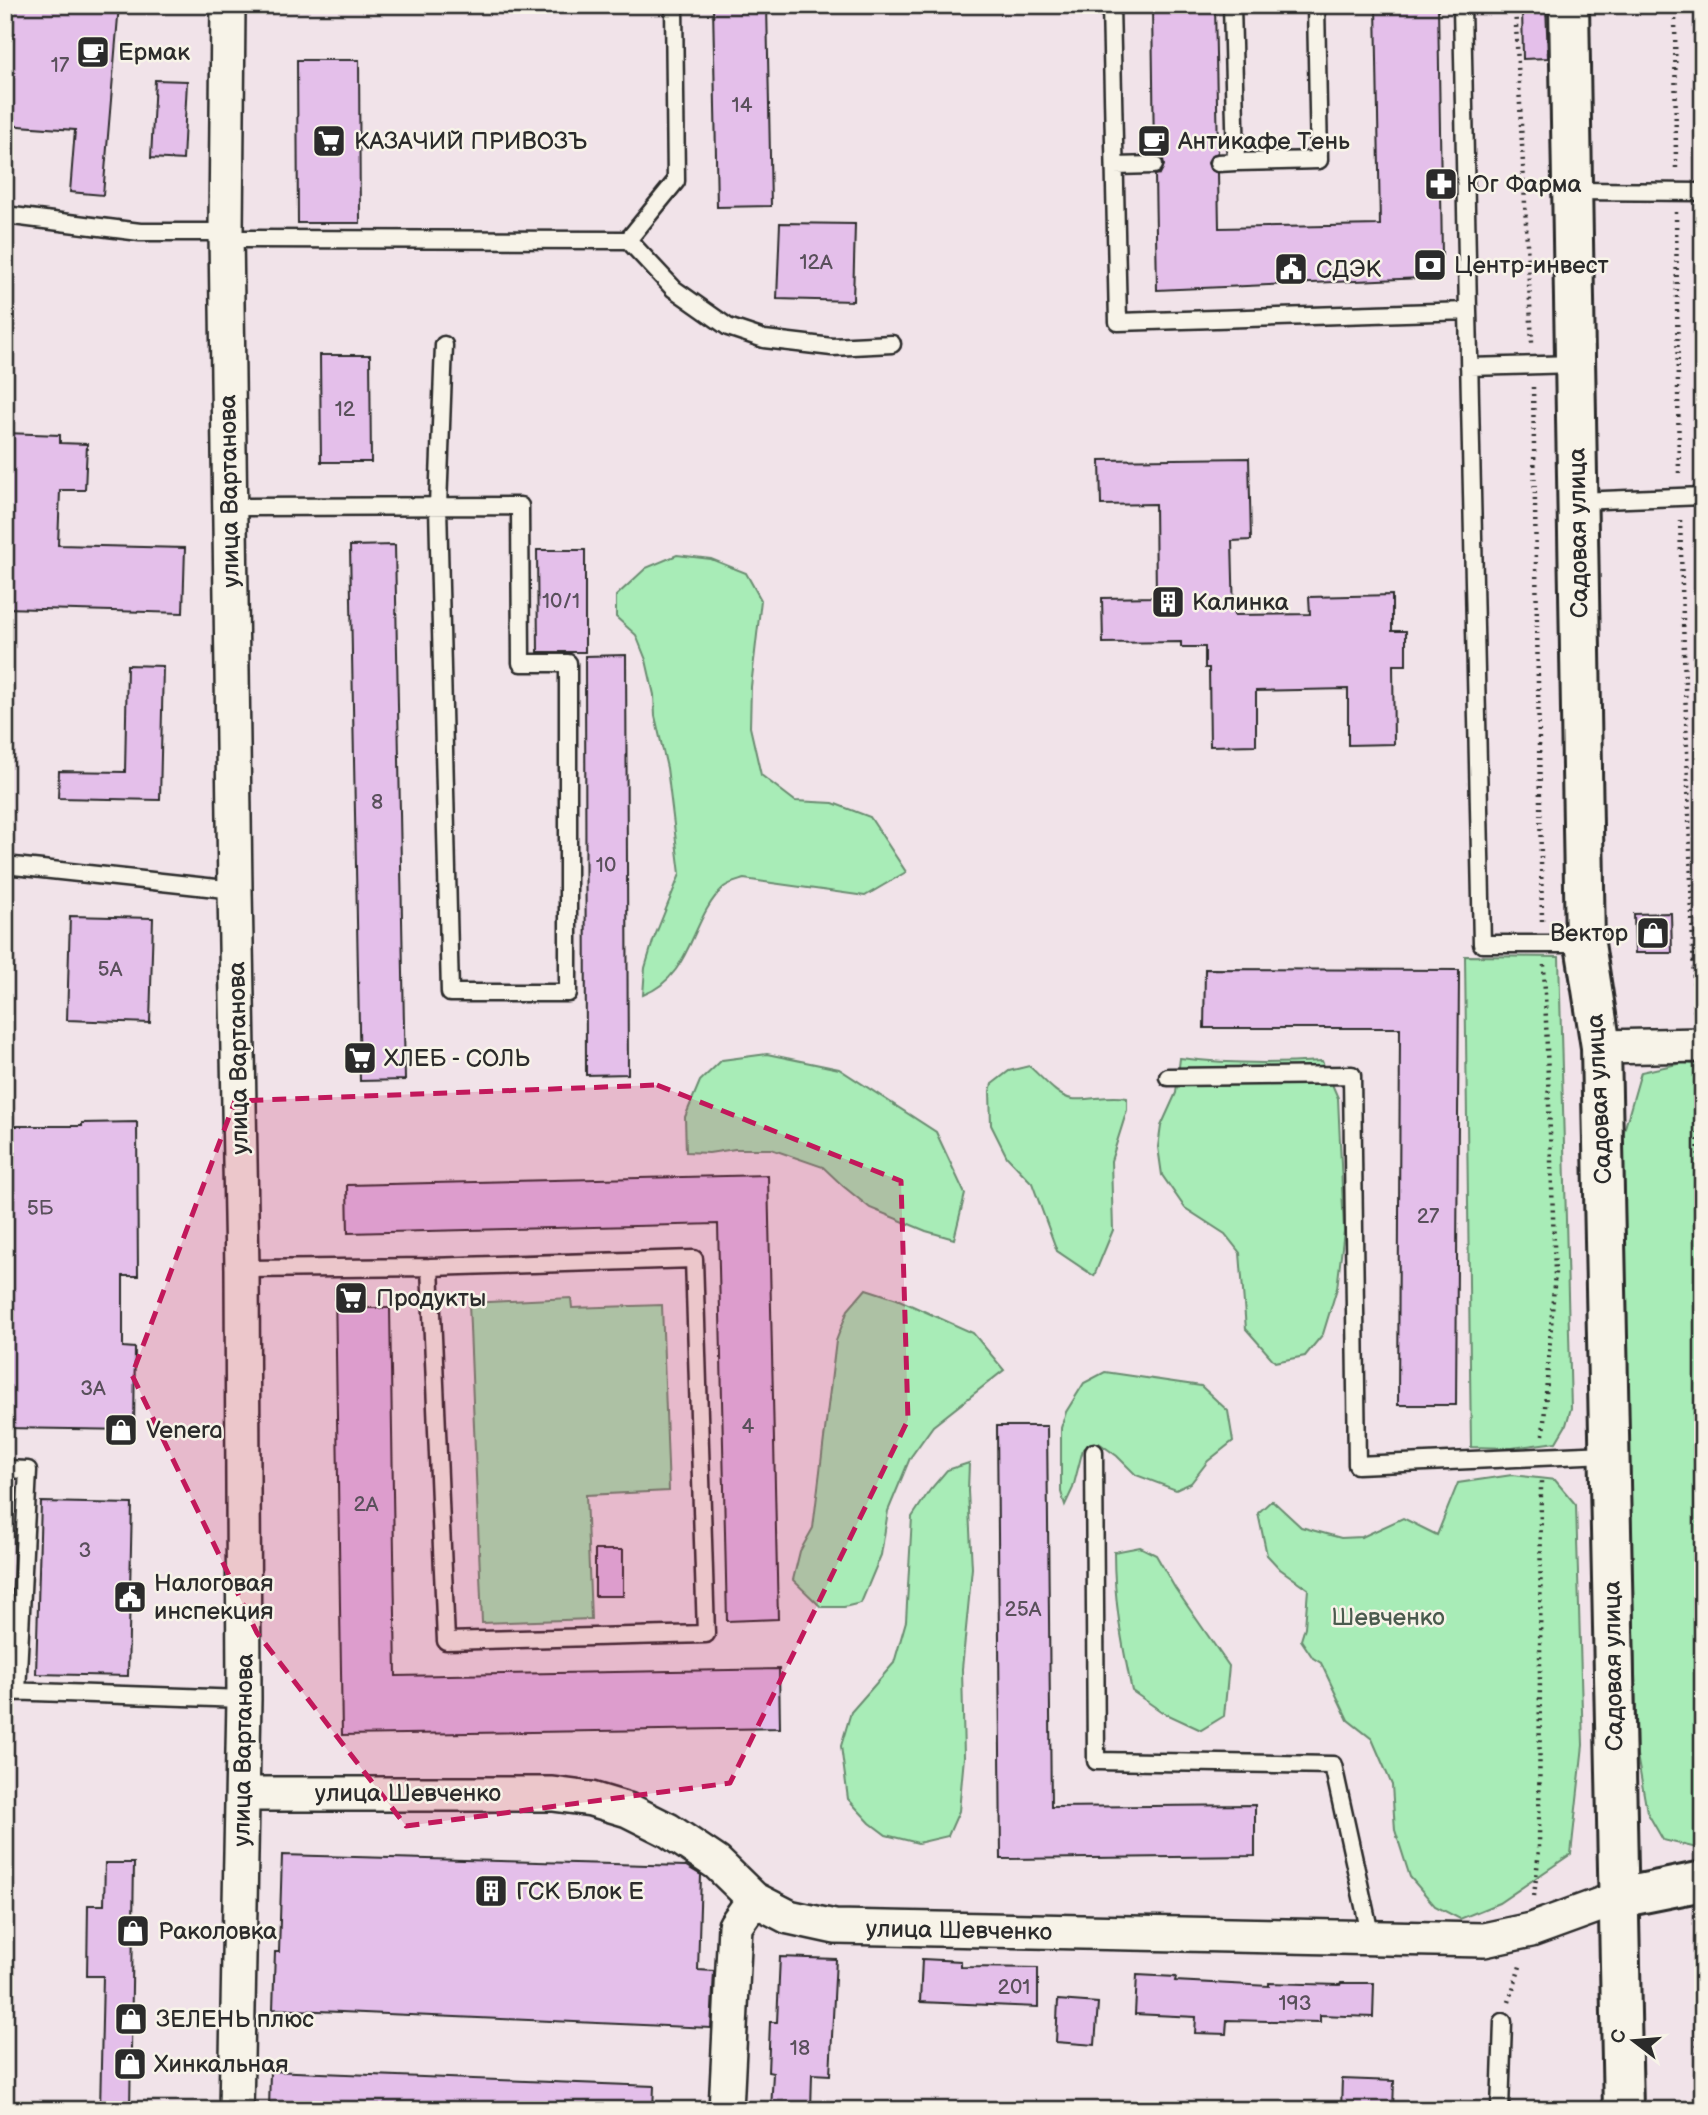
<svg xmlns="http://www.w3.org/2000/svg" width="1708" height="2115" viewBox="0 0 1708 2115" font-family="'Balsamiq Sans',sans-serif">
	<style>
		.green { fill: #a8ecb7; stroke: #6a8c71; stroke-width: 2 }
		.building { fill: #e4bfea; stroke: #2b2b2b; stroke-width: 2 }
		.lines { fill: none; stroke-linecap: round; stroke-linejoin: round }
		.lane-casing { stroke: #2b2b2b; stroke-width: 21 }
		.street-casing { stroke: #2b2b2b; stroke-width: 38 }
		.secondary-casing { stroke: #2b2b2b; stroke-width: 44 }
		.path { stroke: #2b2b2b; stroke-width: 4.5; stroke-dasharray: 2 5; stroke-linecap: butt }
		.lane { stroke: #f7f3e8; stroke-width: 16 }
		.street { stroke: #f7f3e8; stroke-width: 33 }
		.secondary { stroke: #f7f3e8; stroke-width: 38 }
		.marked { fill: #c2185b; fill-opacity: 0.2; stroke: #c2185b; stroke-width: 5; stroke-dasharray: 14 9; stroke-linejoin: round }
		.labels { text-anchor: middle; stroke-width: 5; stroke-linejoin: round; paint-order: stroke }
		.number-label { font-size: 21px; fill: #59505b }
		.poi-label { font-size: 24px; fill: #2b2b2b; stroke: #f7f3e8; text-anchor: start }
		.street-label { font-size: 24px; fill: #2b2b2b; stroke: #f7f3e8 }
		.park-label { font-size: 24px; fill: #4a5b4e; stroke: #f7f3e8 }
	</style>
	<rect width="100%" height="100%" fill="#f1e3e9"/>
	<filter id="ink" filterUnits="userSpaceOnUse"><feTurbulence type="fractalNoise" baseFrequency=".0143" numOctaves="2"/><feDisplacementMap in="SourceGraphic" scale="14" xChannelSelector="R" yChannelSelector="G"/><feConvolveMatrix kernelMatrix="1 2 1 2 8 2 1 2 1" color-interpolation-filters="sRGB"/></filter>
	<g filter="url(#ink)">
		<path class="green" d="M677,555L711,559L746,573L761,600L751,687L750,727L761,775L795,801L833,803L870,817L906,872L865,896L744,879C738,881 729,883 724,887C690,918 693,976 643,995L645,968L653,941L680,874L667,768L655,716L654,695L646,660L636,635L616,617V596L646,568Z
			M1465,956L1559,957L1571,1408L1566,1425L1556,1442L1512,1448L1471,1447Z
			M767,1054L839,1069L936,1132L965,1194L954,1239L926,1231L870,1208L843,1186L823,1167L771,1149H735L709,1153L686,1152L685,1117L700,1081L722,1060Z
			M1180,1058C1227,1064 1274,1064 1322,1061L1338,1098L1344,1231L1337,1288L1323,1334L1305,1356L1275,1362L1246,1329L1240,1253L1225,1234L1185,1208L1162,1175L1158,1147L1161,1126L1176,1093Z
			M1682,1063L1703,1065V1614L1697,1615L1701,1849L1663,1840L1647,1812L1637,1755L1622,1138L1641,1072Z
			M1029,1066C1040,1075 1057,1097 1072,1099C1090,1101 1108,1094 1127,1098V1110L1111,1161L1113,1230L1094,1276L1057,1251L1032,1183L1007,1157L991,1125L990,1091L992,1084L1009,1071Z
			M866,1289L897,1299L973,1333L1004,1370L933,1426L910,1458L888,1511L881,1555L861,1603L844,1607H821L793,1580L800,1551L813,1528L836,1341L848,1310Z
			M571,1298L572,1308L662,1305L669,1491L586,1495L591,1619L482,1623L469,1303Z
			M1105,1372L1201,1386L1228,1411L1233,1441L1208,1461L1191,1483L1176,1490L1136,1475L1117,1456L1099,1443L1083,1449L1073,1488L1065,1505L1061,1492V1428L1066,1412L1084,1383Z
			M969,1463L968,1491L972,1568L962,1669L964,1757L959,1811L948,1836L918,1843L886,1835L870,1823L848,1799L841,1746L851,1712L894,1663L906,1621L912,1517L930,1490L947,1470Z
			M1512,1475L1555,1480L1576,1505L1583,1745L1571,1854L1499,1903L1460,1919L1435,1906L1410,1877L1395,1830L1392,1785L1372,1739L1348,1720L1321,1663L1313,1658L1301,1640L1305,1627L1308,1589L1280,1569L1267,1555L1258,1513L1272,1500L1301,1527L1341,1538L1362,1537L1403,1518L1437,1535L1458,1483Z
			M1140,1547L1156,1555L1175,1588L1229,1666L1224,1716L1201,1730L1162,1712L1132,1691C1122,1644 1114,1601 1114,1552Z"/>
		<path class="building" d="M5,5H119L103,195L70,192L75,130L5,125Z
			M713,5H767L771,206L717,207Z
			M1152,5H1215L1218,153L1212,155L1208,163L1210,169L1218,173L1219,228L1380,225L1376,5H1438L1442,255L1422,278L1157,290L1155,175L1160,174L1164,165L1163,159L1154,155Z
			M1522,5H1546L1548,58L1523,59Z
			M297,60H359L360,223H298Z
			M155,80L187,81L183,160L151,158Z
			M780,223L855,224L853,301L777,299Z
			M320,355H370L371,462H321Z
			M5,433L60,435V443L87,444L85,490H60L58,545L185,548L183,613L5,608Z
			M1249,458L1251,540L1232,541L1234,615L1310,614L1309,597L1392,595V631H1406V665H1393L1394,744L1348,745V689L1256,691V745L1210,746L1209,668H1205V647H1181V642L1103,643L1102,598L1156,597L1155,504L1101,505L1100,460Z
			M395,545L405,1080L360,1081L350,546Z
			M537,550H585V652H538Z
			M626,655L628,1074L586,1075L585,656Z
			M127,665L163,666L160,800L58,798L59,771L125,772Z
			M1671,913L1672,953H1635L1634,914Z
			M70,916L153,918L150,1023L67,1020Z
			M1205,969L1459,970L1456,1405H1398L1400,1028H1204Z
			M137,1122L138,1276H123V1347L135,1348L134,1430L5,1428V1126H82V1123Z
			M768,1175L778,1619L727,1621L718,1224L348,1233L347,1185Z
			M335,1288H367V1308H390L396,1676L779,1669L780,1728L342,1735Z
			M997,1426H1047L1051,1807L1255,1805V1856L1001,1859Z
			M41,1502L132,1504L128,1676L36,1674Z
			M595,1550H623V1596H595Z
			M282,1855L686,1866L701,1875L698,1970L714,1971L711,2028L273,2009L275,1952H279Z
			M105,1863H134L130,2110H100L103,1976H87L88,1905H104Z
			M780,1957L836,1959L830,2075L812,2074L811,2110H771L773,2073L768,2072L770,2022H777Z
			M922,1959L961,1961V1967L1038,1968V2007L920,2002Z
			M1137,1975L1176,1977L1175,1981L1269,1986V1983L1340,1985L1341,1983H1374L1373,2017L1320,2015V2022L1227,2020L1226,2034L1195,2033L1196,2017L1135,2014Z
			M1058,2000L1098,2003L1095,2045L1056,2042Z
			M270,2071L654,2086L653,2110H269Z
			M1342,2079L1394,2081L1393,2110H1341Z"/>
		<g class="lines">
			<defs>
				<path id="lane" d="M1111,5L1118,322L1468,311L1462,5
					M1232,5L1236,162L1319,160L1316,5
					M1218,163L1236,162
					M1115,166L1154,165
					M1573,191L1703,192
					M5,215L140,232H226
					M226,239L628,240L676,181L674,5
					M628,240L674,289L728,327L764,339L832,347L892,344
					M1468,311L1482,944H1585
					M1469,367L1574,364
					M1578,501L1703,496
					M229,507L520,506L521,663H568V993H450L438,506L444,345
					M5,865L235,890
					M1168,1077L1352,1075L1357,1465L1608,1454
					M242,1269L430,1267L446,1641L706,1634L694,1259L430,1267
					M1094,1452L1096,1761L1333,1765L1371,1938
					M5,1469L28,1470L17,1692
					M5,1691L244,1699
					M1500,2110L1503,2022"/>
				<path id="street" d="M228,5L226,232L235,890L242,1269L244,1699L236,2110
					M1601,1047L1703,1045
					M243,1794H553L591,1799L628,1810L668,1830L717,1863L754,1899L789,1917L835,1927L1484,1940L1531,1930L1619,1898
					M726,2110L735,1926L754,1899"/>
				<path id="secondary" d="M1569,5L1585,944L1601,1047L1623,2110
					M1619,1898L1703,1881"/>
			</defs>
			<use href="#lane" class="lane-casing"/>
			<use href="#street" class="street-casing"/>
			<use href="#secondary" class="secondary-casing"/>
			<path class="path" d="M1515,5L1532,343
				M1675,5L1676,172
				M1676,212L1679,476
				M1533,387L1542,921
				M1680,520L1695,1015
				M1697,1076L1703,1359
				M1543,1435L1555,1272L1544,965
				M1534,1896L1539,1850L1541,1478
				M1509,2002L1521,1963
				M1700,2110L1695,1965L1703,1940"/>
			<use href="#lane" class="lane"/>
			<use href="#street" class="street"/>
			<use href="#secondary" class="secondary"/>
		</g>
	</g>
	<path class="marked" d="M657,1085L901,1181L908,1420L730,1783L406,1826L257,1633L132,1375L235,1101Z"/>
	<defs>
		<symbol id="cafe-square" viewBox="-11 -11 22 22"><rect x="-9" y="-9" width="18" height="18" rx="4" fill="#2b2b2b" stroke="#f7f3e8"/><path d="M-5.5-4.5H6V0H3Q3 3.5 0 3.5H-2.5Q-5.5 3.5-5.5 0ZM3-3.2v2h1.7v-2ZM-6 4.5H4V6H-6Z" fill="#fff"/></symbol>
		<symbol id="supermarket-square" viewBox="-11 -11 22 22"><rect x="-9" y="-9" width="18" height="18" rx="4" fill="#2b2b2b" stroke="#f7f3e8"/><path d="M-6-5.5h2.5l.6 2H6L4.5 2H-2.5L-4.4-4H-6ZM-1.5 3.2a1.3 1.3 0 1 0 .1 0ZM3 3.2a1.3 1.3 0 1 0 .1 0Z" fill="#fff"/></symbol>
		<symbol id="pharmacy-square" viewBox="-11 -11 22 22"><rect x="-9" y="-9" width="18" height="18" rx="4" fill="#2b2b2b" stroke="#f7f3e8"/><path d="M-2-6h4v4h4v4h-4v4h-4v-4h-4v-4h4Z" fill="#fff"/></symbol>
		<symbol id="bank-square" viewBox="-11 -11 22 22"><rect x="-9" y="-9" width="18" height="18" rx="4" fill="#2b2b2b" stroke="#f7f3e8"/><path d="M-6-4H6V4H-6ZM0-2.3a2.3 2.3 0 1 0 0 4.6a2.3 2.3 0 1 0 0-4.6Z" fill="#fff"/></symbol>
		<symbol id="civic-square" viewBox="-11 -11 22 22"><rect x="-9" y="-9" width="18" height="18" rx="4" fill="#2b2b2b" stroke="#f7f3e8"/><path d="M-.6-6.5H3V-4.5H.6V-3L4-1V1h2V6H-6V1h2V-1L-.6-3ZM-1.2 2.5V6h2.4V2.5Z" fill="#fff"/></symbol>
		<symbol id="building-square" viewBox="-11 -11 22 22"><rect x="-9" y="-9" width="18" height="18" rx="4" fill="#2b2b2b" stroke="#f7f3e8"/><path d="M-4-6H4V6H1V3H-1V6H-4ZM-2.5-4.3h1.7v1.8h-1.7ZM.8-4.3h1.7v1.8H.8ZM-2.5-1h1.7V.8h-1.7ZM.8-1h1.7V.8H.8Z" fill="#fff"/></symbol>
		<symbol id="shop-square" viewBox="-11 -11 22 22"><rect x="-9" y="-9" width="18" height="18" rx="4" fill="#2b2b2b" stroke="#f7f3e8"/><path d="M-5-2.5h2.3a2.7 3.5 0 0 1 5.4 0H5L5.5 6h-11ZM-1.5-2.5h3a1.5 2.3 0 0 0-3 0Z" fill="#fff"/></symbol>
	</defs>
	<g fill-rule="evenodd">
		<use href="#cafe-square" x="74" y="33" width="38" height="38"/>
		<use href="#supermarket-square" x="310" y="122" width="38" height="38"/>
		<use href="#cafe-square" x="1135" y="122" width="38" height="38"/>
		<use href="#pharmacy-square" x="1422" y="165" width="38" height="38"/>
		<use href="#bank-square" x="1411" y="246" width="38" height="38"/>
		<use href="#civic-square" x="1272" y="250" width="38" height="38"/>
		<use href="#building-square" x="1149" y="583" width="38" height="38"/>
		<use href="#shop-square" x="1634" y="914" width="38" height="38"/>
		<use href="#supermarket-square" x="341" y="1039" width="38" height="38"/>
		<use href="#supermarket-square" x="332" y="1279" width="38" height="38"/>
		<use href="#shop-square" x="102" y="1411" width="38" height="38"/>
		<use href="#civic-square" x="111" y="1578" width="38" height="38"/>
		<use href="#building-square" x="472" y="1872" width="38" height="38"/>
		<use href="#shop-square" x="114" y="1912" width="38" height="38"/>
		<use href="#shop-square" x="112" y="2000" width="38" height="38"/>
		<use href="#shop-square" x="111" y="2045" width="38" height="38"/>
	</g>
	<g class="labels">
		<g class="number-label">
			<text x="60" y="72">17</text>
			<text x="742" y="112">14</text>
			<text x="816" y="269">12А</text>
			<text x="345" y="416">12</text>
			<text x="561" y="608">10/1</text>
			<text x="377" y="809">8</text>
			<text x="606" y="872">10</text>
			<text x="110" y="976">5А</text>
			<text x="40" y="1215">5Б</text>
			<text x="1428" y="1223">27</text>
			<text x="93" y="1395">3А</text>
			<text x="748" y="1433">4</text>
			<text x="366" y="1511">2А</text>
			<text x="85" y="1557">3</text>
			<text x="1023" y="1616">25А</text>
			<text x="1014" y="1994">201</text>
			<text x="1295" y="2010">193</text>
			<text x="800" y="2055">18</text>
		</g>
		<g class="poi-label">
			<text x="118" y="60">Ермак</text>
			<text x="354" y="149">КАЗАЧИЙ ПРИВОЗЪ</text>
			<text x="1178" y="149">Антикафе Тень</text>
			<text x="1466" y="192">Юг Фарма</text>
			<text x="1454" y="273">Центр-инвест</text>
			<text x="1316" y="277">СДЭК</text>
			<text x="1192" y="610">Калинка</text>
			<text x="1628" y="941" text-anchor="end">Вектор</text>
			<text x="384" y="1066">ХЛЕБ - СОЛЬ</text>
			<text x="376" y="1306">Продукты</text>
			<text x="146" y="1438">Venera</text>
			<text x="154" y="1591">Налоговая<tspan x="154" dy="28">инспекция</tspan></text>
			<text x="516" y="1899">ГСК Блок Е</text>
			<text x="158" y="1939">Раколовка</text>
			<text x="156" y="2027">ЗЕЛЕНЬ плюс</text>
			<text x="154" y="2072">Хинкальная</text>
		</g>
		<g class="street-label">
			<text transform="translate(229 491) rotate(-91)" y="8">улица Вартанова</text>
			<text transform="translate(1578 533) rotate(-91)" y="8">Садовая улица</text>
			<text transform="translate(238 1058) rotate(-91)" y="8">улица Вартанова</text>
			<text transform="translate(1599 1099) rotate(-93)" y="8">Садовая улица</text>
			<text transform="translate(1613 1666) rotate(-91)" y="8">Садовая улица</text>
			<text transform="translate(243 1750) rotate(-89)" y="8">улица Вартанова</text>
			<text x="408" y="1801">улица Шевченко</text>
			<text transform="translate(959 1930) rotate(1)" y="8">улица Шевченко</text>
		</g>
		<g class="park-label">
			<text x="1388" y="1625">Шевченко</text>
		</g>
	</g>
	<rect width="1708" height="2115" fill="none" stroke="#f7f3e8" stroke-width="28"/>
	<rect x="14" y="14" width="1680" height="2087" fill="none" stroke="#2b2b2b" stroke-width="2.5" filter="url(#ink)"/>
	<g transform="translate(1634 2041) rotate(286)" stroke="#f7f3e8" stroke-width="5" paint-order="stroke">
	<path d="M0-5L12 26L0 18L-12 26Z" fill="#2b2b2b"/>
	<text y="-10" font-size="19" font-weight="bold" text-anchor="middle" fill="#2b2b2b">С</text>
	</g>
</svg>
